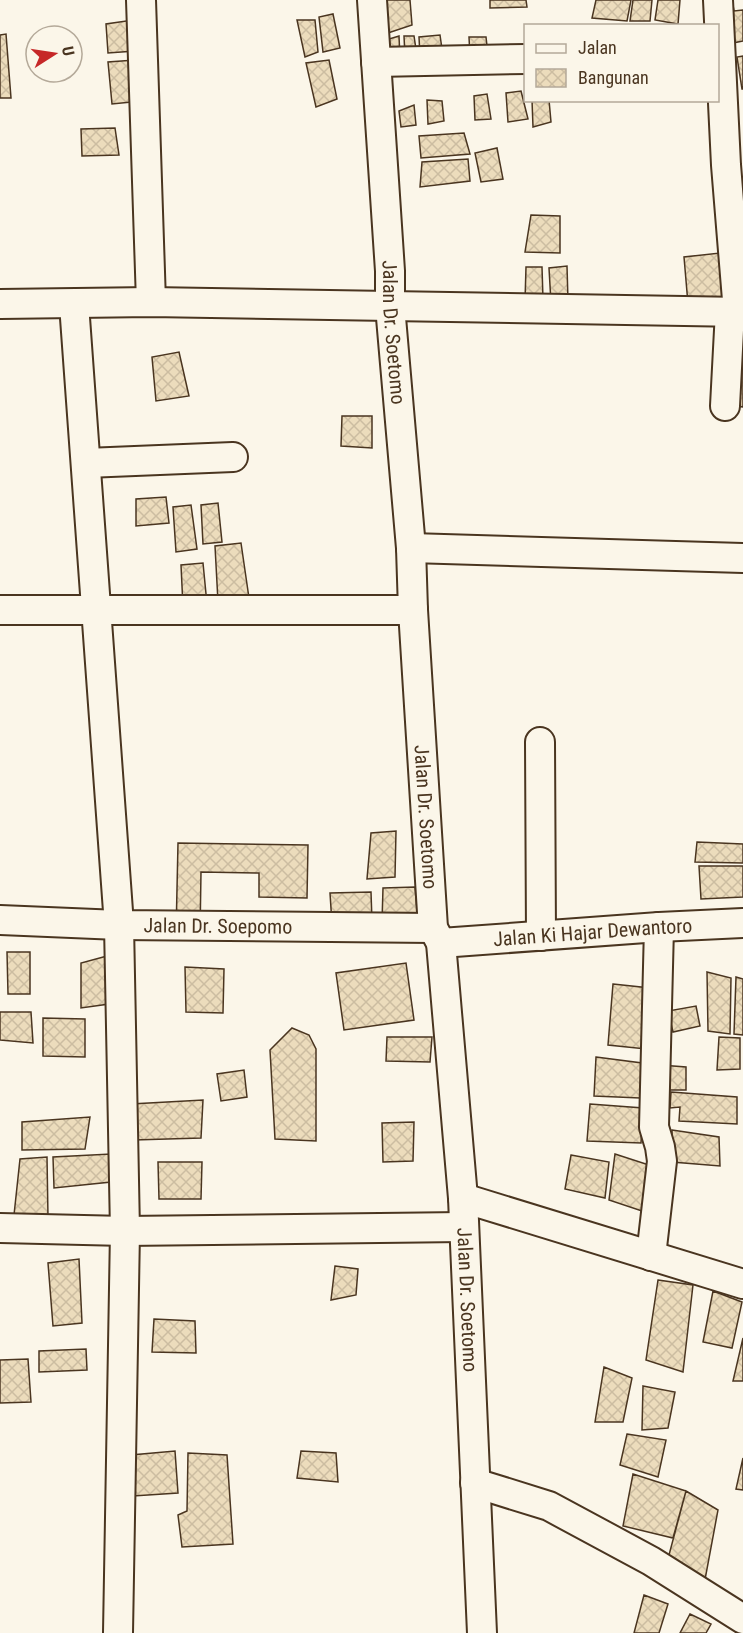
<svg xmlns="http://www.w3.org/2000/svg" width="743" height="1633" viewBox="0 0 743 1633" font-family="'Roboto Condensed',sans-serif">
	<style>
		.building { fill: url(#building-cross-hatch); stroke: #4a3520; stroke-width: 1.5 }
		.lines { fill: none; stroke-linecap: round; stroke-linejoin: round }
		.minor-casing { stroke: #4a3520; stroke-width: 32 }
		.minor { stroke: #fbf6e9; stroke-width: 28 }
		.labels { text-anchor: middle; stroke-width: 4.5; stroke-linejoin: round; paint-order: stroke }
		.street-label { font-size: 20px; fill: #4a3520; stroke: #fbf6e9 }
	</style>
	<defs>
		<pattern id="building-cross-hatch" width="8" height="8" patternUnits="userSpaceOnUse" patternTransform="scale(1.5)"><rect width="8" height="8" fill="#ecdcbc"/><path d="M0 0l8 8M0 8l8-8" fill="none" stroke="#ccbda1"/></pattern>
	</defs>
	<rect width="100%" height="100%" fill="#fbf6e9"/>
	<path class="building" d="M383,0H410L412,25L388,33Z
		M490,0H526L527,7L490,8Z
		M596,0H631L627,21L592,18Z
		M633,0H652L650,21H630Z
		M658,0H680L678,24L655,20Z
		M732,0L734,11L743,10V41L728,44Z
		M333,14L340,48L323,52L319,17Z
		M133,20L135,51L108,53L106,24Z
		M297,20H315L318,52L305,57Z
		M6,34L11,98H0V35Z
		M440,35L443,56H420L419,37Z
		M399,36L400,58L390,57L389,39Z
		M404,36H414L417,56H405Z
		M469,37H486L488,55L470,56Z
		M743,56V89H742L737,57Z
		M135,60L141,101L112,104L108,62Z
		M329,60L337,99L316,107L306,63Z
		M521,91L528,119L508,122L506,93Z
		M487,94L491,119L475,120L474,96Z
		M427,100L442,101L444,121L428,124Z
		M532,100H549L551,122L533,127Z
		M414,105L416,125L401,127L399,111Z
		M115,128L119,155L82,156L81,129Z
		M464,133L470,154L421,158L419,136Z
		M497,148L503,179L481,182L475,153Z
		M468,159L470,181L420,187L422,162Z
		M531,215L560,216V253L525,252Z
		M720,253L724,302L688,304L684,257Z
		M567,266L568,301L551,303L549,268Z
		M526,267H542L543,299L525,301Z
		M179,352L189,396L156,401L152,357Z
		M742,366L743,367V407L736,406Z
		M342,416H372V448L341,446Z
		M166,497L169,523L136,526V499Z
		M218,503L222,542L203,544L201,505Z
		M191,505L197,549L176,552L173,507Z
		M241,543L249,598L218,602L215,546Z
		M203,563L207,604L183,607L181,565Z
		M396,831L395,877L367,879L371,833Z
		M697,842L743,844V863L695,862Z
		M178,843L308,845L307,898L259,897V873L201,872L200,935H176Z
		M699,866H743V897L701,899Z
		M415,887L418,922H382L383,888Z
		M371,892L372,921L332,924L330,893Z
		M7,952H30V994H8Z
		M107,956L109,1004L81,1008V963Z
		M406,963L414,1020L344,1030L336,973Z
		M185,967L224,969L223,1013L186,1012Z
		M707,972L731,978L730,1034L708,1031Z
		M736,977L743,979V1035L734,1034Z
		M613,984L650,988L646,1049L608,1045Z
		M696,1006L700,1026L673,1032L668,1011Z
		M0,1012H31L33,1043L0,1040Z
		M43,1018L85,1019V1057L43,1056Z
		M292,1028L309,1035L316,1049V1141L275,1139L270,1050Z
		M387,1037H432L430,1062L386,1061Z
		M719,1037L740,1038V1069L717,1070Z
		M596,1057L642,1063L640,1098L594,1096Z
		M660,1065L686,1067V1090H658Z
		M244,1070L247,1097L221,1101L217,1074Z
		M671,1092L737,1097V1124L679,1121L680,1107L670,1108Z
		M203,1100L201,1138L134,1140L131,1104Z
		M590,1104L643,1108L641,1143L587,1141Z
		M90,1117L85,1149L22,1150V1122Z
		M414,1122L413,1161L383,1162L382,1123Z
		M672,1130L719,1137L720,1166L672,1162Z
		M111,1154V1182L54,1188L53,1157Z
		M615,1154L649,1165L645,1212L609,1200Z
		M571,1155L609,1162L605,1198L565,1189Z
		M47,1157L48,1218L14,1215L20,1159Z
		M158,1162H202L201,1199H159Z
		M79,1259L82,1323L53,1326L48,1263Z
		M335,1266L358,1269L356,1295L331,1300Z
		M658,1280L693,1285L683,1372L646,1360Z
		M713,1291L742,1302L732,1348L703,1342Z
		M154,1319L195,1321L196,1353L152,1352Z
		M743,1338V1381H733Z
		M86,1349L87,1370L39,1372V1351Z
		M28,1359L31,1402L0,1403V1360Z
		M604,1367L632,1378L623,1422H595Z
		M643,1386L675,1392L668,1428L642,1430Z
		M627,1434L666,1440L658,1477L620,1465Z
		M175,1451L178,1493L133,1496L131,1455Z
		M301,1451L336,1453L338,1482L297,1478Z
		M188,1453L227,1455L233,1544L182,1547L178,1515L187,1511Z
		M743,1458V1490L736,1489Z
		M633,1474L686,1491L673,1538L623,1526Z
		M686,1491L718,1510L704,1585L665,1570Z
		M644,1595L668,1604L659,1633H634Z
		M690,1614L711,1624L706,1633H680Z"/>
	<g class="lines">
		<defs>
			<g id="minor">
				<path d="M141,0L151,302"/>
				<path id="s1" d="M372,0L390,271V306L411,548L413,610L433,928L441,943L463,1198L482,1633"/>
				<path d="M718,0L726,165L738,312"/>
				<path d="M376,62L526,59"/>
				<path d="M0,304L151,302L743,312"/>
				<path d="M74,304L119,925L125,1231L118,1633"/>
				<path d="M725,406L730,311"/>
				<path d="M86,463L233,457"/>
				<path d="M411,548L743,558"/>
				<path d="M0,610H413"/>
				<path d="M540,742L541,936"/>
				<path id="s2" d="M0,920L119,925L433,928"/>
				<path id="s3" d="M441,943L659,927L743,923"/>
				<path d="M463,1198L743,1284"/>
				<path d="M0,1228L125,1231L463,1227"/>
				<path d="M651,1256L662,1161L660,1147L654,1127L659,927"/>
				<path d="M475,1483L549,1506L651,1561L743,1619"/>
			</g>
		</defs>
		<use href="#minor" class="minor-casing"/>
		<use href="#minor" class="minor"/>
	</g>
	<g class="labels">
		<g class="street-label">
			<text dy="7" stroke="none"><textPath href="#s1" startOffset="333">Jalan Dr. Soetomo</textPath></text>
			<text dy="7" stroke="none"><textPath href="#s1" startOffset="819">Jalan Dr. Soetomo</textPath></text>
			<text dy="7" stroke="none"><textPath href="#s2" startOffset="218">Jalan Dr. Soepomo</textPath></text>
			<text dy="7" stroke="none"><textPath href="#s3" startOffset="152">Jalan Ki Hajar Dewantoro</textPath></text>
			<text dy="7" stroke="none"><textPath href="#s1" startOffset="1305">Jalan Dr. Soetomo</textPath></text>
		</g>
	</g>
	<rect x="524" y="24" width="195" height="78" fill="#fbf6e9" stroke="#b4a999" stroke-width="1.5"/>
	<rect x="536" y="44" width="30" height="9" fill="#fbf6e9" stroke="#b4a999" stroke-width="1.5"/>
	<text x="578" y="54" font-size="18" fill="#4a3520">Jalan</text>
	<rect x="536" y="69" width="30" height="18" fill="url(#building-cross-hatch)" stroke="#b4a999" stroke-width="1.5"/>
	<text x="578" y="84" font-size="18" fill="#4a3520">Bangunan</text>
	<g transform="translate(54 54) rotate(78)"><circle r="28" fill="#fbf6e9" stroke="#b4a999" stroke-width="1.5"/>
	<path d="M0-4.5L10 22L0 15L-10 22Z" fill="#c62828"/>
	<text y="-9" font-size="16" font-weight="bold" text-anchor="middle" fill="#4a3520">U</text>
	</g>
</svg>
